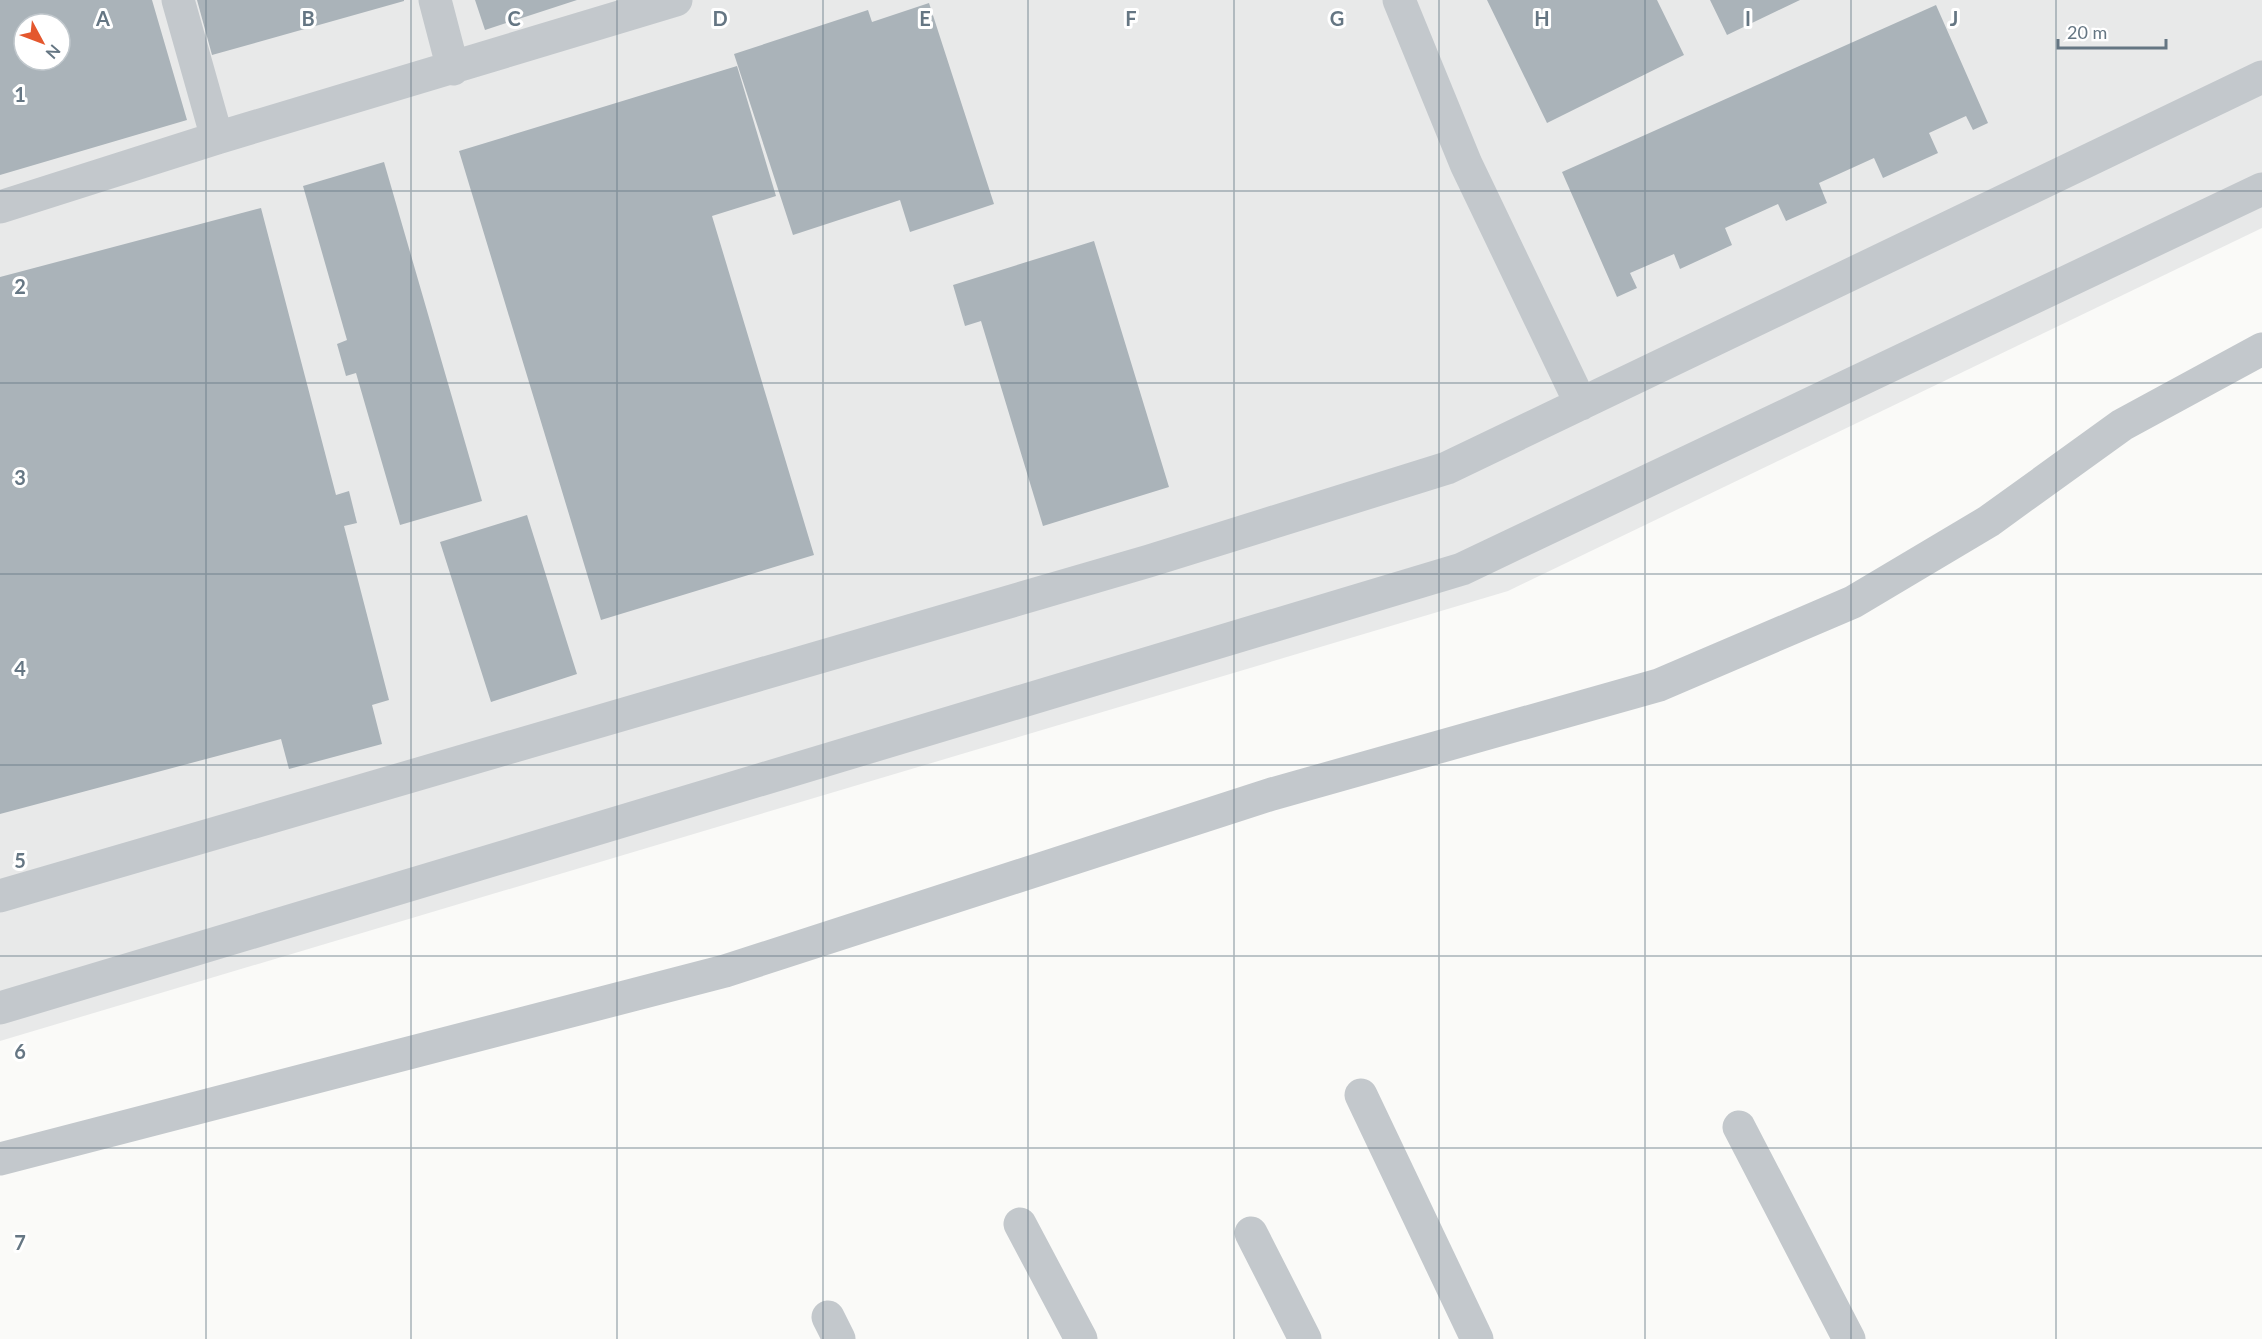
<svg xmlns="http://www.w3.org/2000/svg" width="2262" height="1339" viewBox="0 0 2262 1339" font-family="Lato,sans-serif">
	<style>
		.built { fill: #e8e9e9; fill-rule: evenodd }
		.building { fill: #aab3b9; fill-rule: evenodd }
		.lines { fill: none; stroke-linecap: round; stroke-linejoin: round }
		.minor { stroke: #c3c8cc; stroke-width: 33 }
		.grid { fill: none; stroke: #657683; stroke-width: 1.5; stroke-opacity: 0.55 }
		.grid-label { font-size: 20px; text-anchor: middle; font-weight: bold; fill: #657683; stroke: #fff; stroke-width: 6; stroke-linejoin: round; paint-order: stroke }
	</style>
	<rect width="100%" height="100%" fill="#fafaf8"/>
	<path class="built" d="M0,0H2262V228L1508,591L0,1041ZM24,24H60V60H24Z"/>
	<path class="building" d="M0,0H152L187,120L0,175ZM24,24H60V60H24Z
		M197,0H404V1L212,55Z
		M475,0H577L485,30Z
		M1487,0H1657L1684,55L1547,123Z
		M1710,0H1800L1727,35Z
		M929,3L994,204L910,232L900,200L793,235L734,54L868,10L872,22Z
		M1936,5L1988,123L1973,130L1966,116L1929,133L1938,153L1883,178L1874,158L1819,183L1827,203L1786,221L1778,204L1725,228L1732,245L1680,269L1674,254L1630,273L1637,288L1617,297L1562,172Z
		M737,66L776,196L712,216L814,555L601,620L459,151Z
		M384,162L482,501L400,525L356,373L346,376L337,344L347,340L303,186Z
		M261,208L336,495L349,491L357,523L344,526L389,700L372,705L382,744L289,769L281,739L0,814V277Z
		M1094,241L1169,487L1043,526L981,321L965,326L953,285Z
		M527,515L577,674L491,702L440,542Z"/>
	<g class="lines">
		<path class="minor" d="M178,0L217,138
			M435,0L453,69
			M1399,0L1466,164L1581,404
			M0,207L217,138L676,0
			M0,896L1149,561L1447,468L2262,77
			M0,1008L1462,569L2262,189
			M1361,1095L1477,1339
			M1739,1127L1849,1339
			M0,1159L725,971L1272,794L1659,685L1853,602L1989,521L2122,425L2262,349
			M1020,1224L1081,1339
			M1251,1233L1305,1339
			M828,1317L839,1339"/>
	</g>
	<path class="grid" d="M206,0V1339M411,0V1339M617,0V1339M823,0V1339M1028,0V1339M1234,0V1339M1439,0V1339M1645,0V1339M1851,0V1339M2056,0V1339M0,191H2262M0,383H2262M0,574H2262M0,765H2262M0,956H2262M0,1148H2262"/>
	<g class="grid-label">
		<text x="103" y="26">A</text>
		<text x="308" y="26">B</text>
		<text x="514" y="26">C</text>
		<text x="720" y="26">D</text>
		<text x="925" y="26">E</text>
		<text x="1131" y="26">F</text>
		<text x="1337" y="26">G</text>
		<text x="1542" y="26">H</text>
		<text x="1748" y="26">I</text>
		<text x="1954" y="26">J</text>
		<text x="20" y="102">1</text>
		<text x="20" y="294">2</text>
		<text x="20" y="485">3</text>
		<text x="20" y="676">4</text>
		<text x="20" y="868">5</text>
		<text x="20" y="1059">6</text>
		<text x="20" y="1250">7</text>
	</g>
	<g transform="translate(42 42) rotate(131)"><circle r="28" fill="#ffffff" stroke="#c1c8cd" stroke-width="1.5"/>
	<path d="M0-4.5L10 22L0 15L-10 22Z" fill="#e4572e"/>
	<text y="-9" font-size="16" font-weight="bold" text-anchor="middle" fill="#657683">N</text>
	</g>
	<path d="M2058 39v9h108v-9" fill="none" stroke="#657683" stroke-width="3"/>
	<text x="2067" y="39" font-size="18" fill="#657683" stroke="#ffffff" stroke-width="4.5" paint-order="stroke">20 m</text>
</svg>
